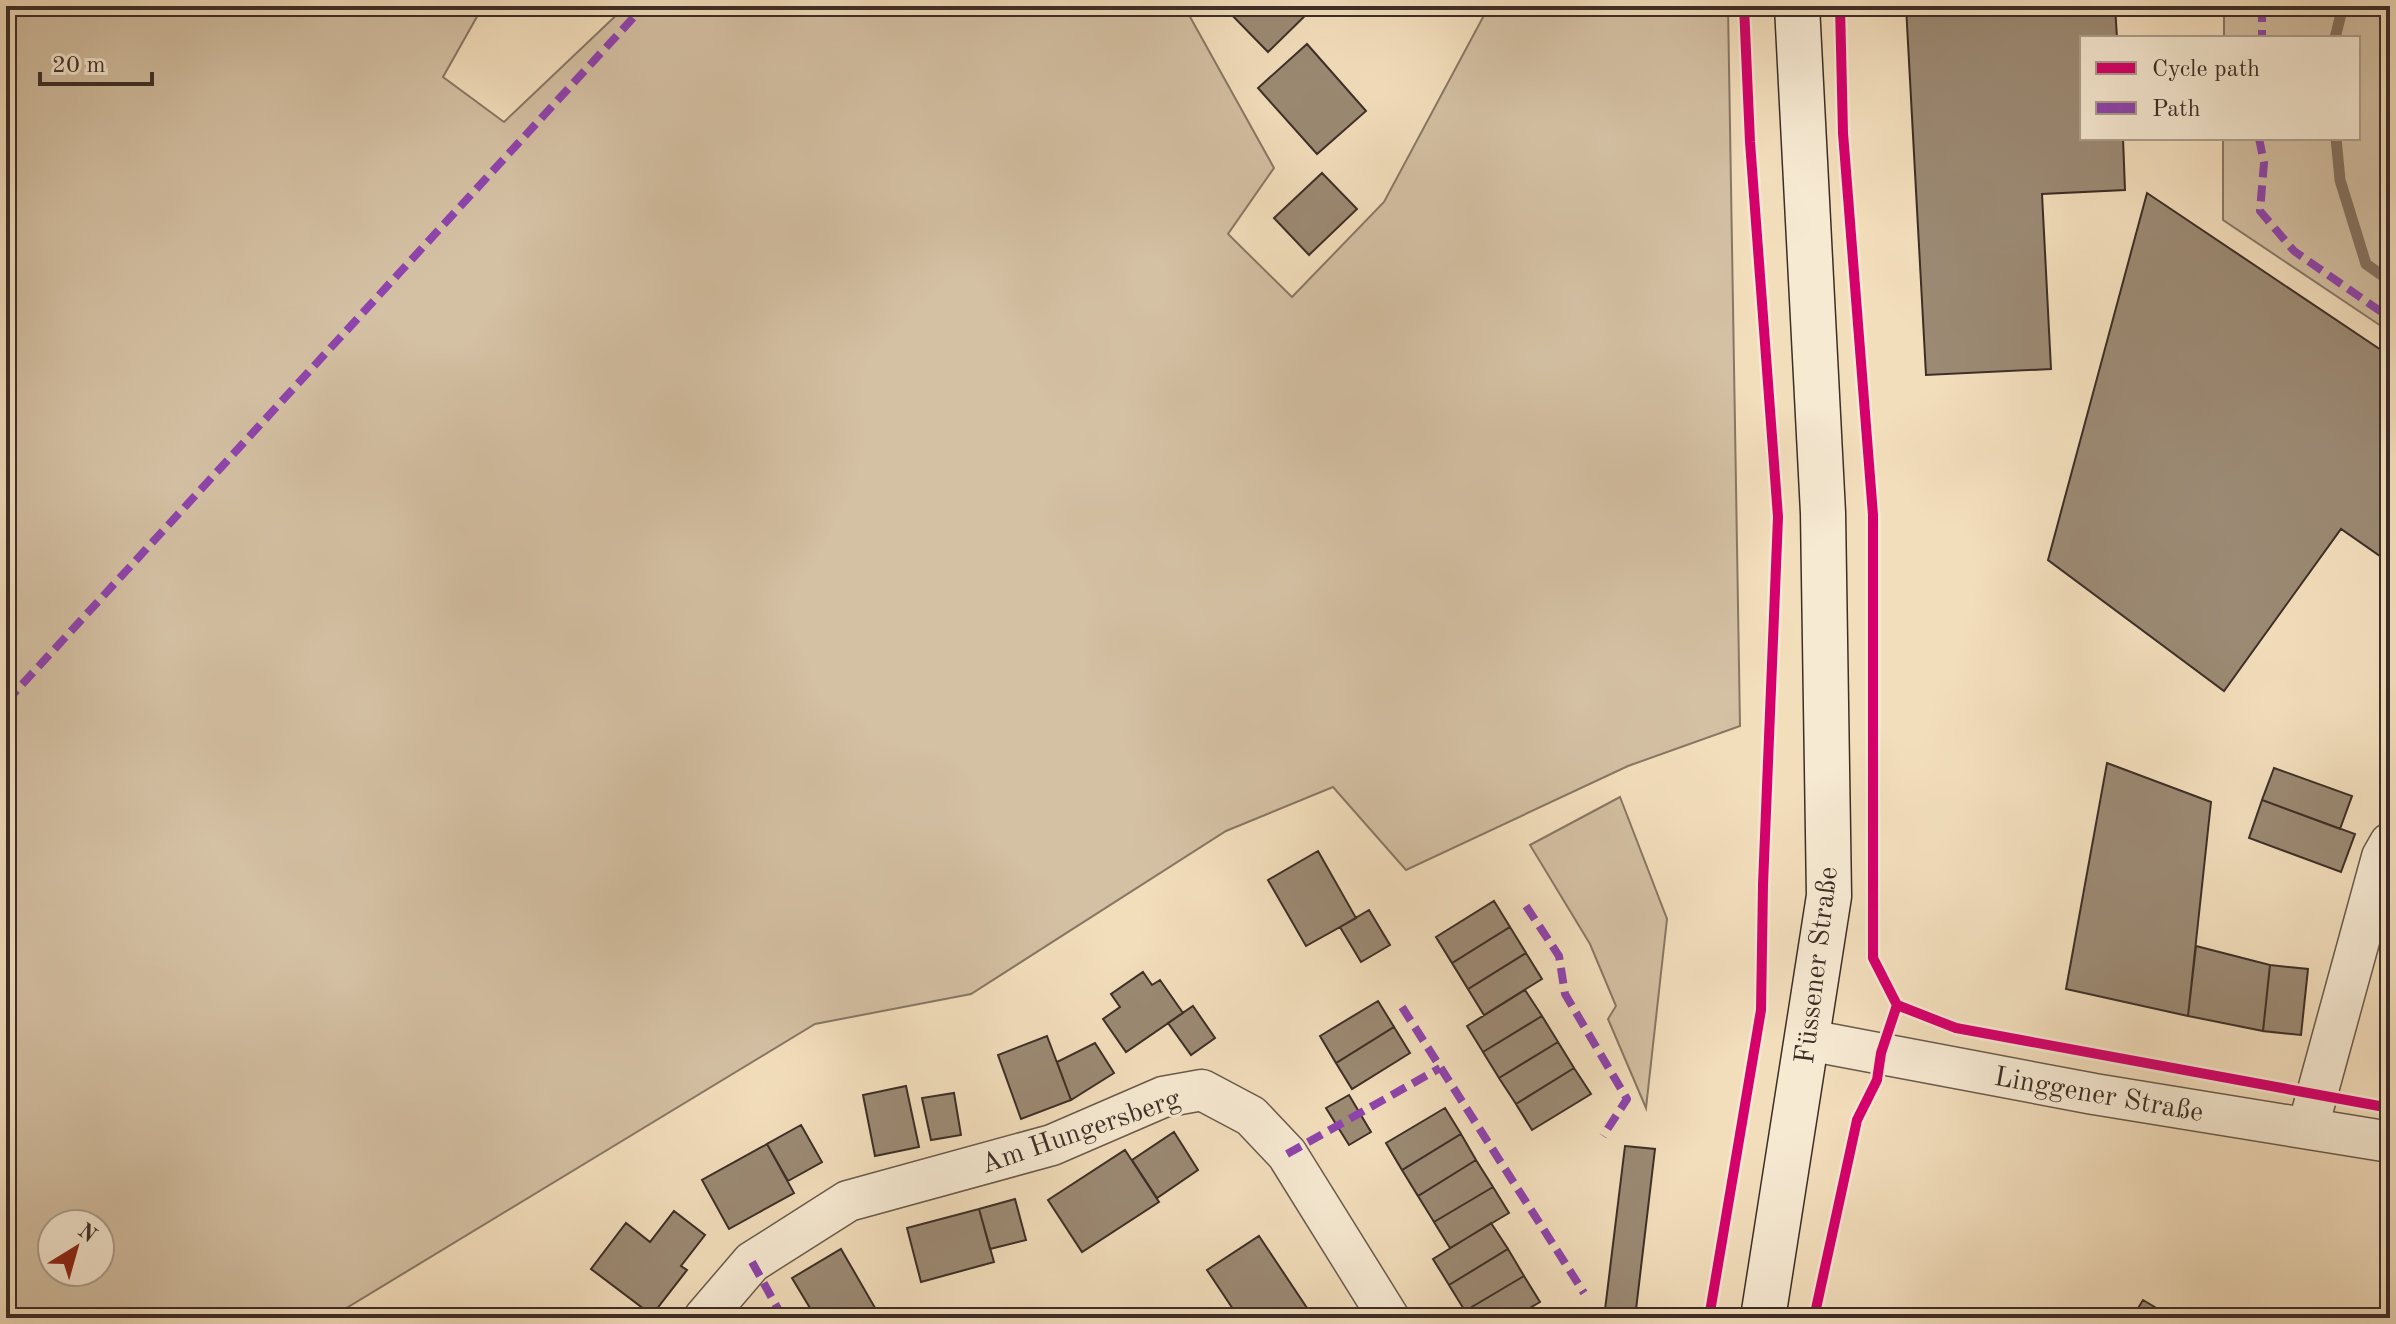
<svg xmlns="http://www.w3.org/2000/svg" width="2396" height="1324" viewBox="0 0 2396 1324" font-family="'Old Standard TT',serif">
	<style>
		.green { fill: #d4c0a3; stroke: #887765; stroke-width: 2; fill-rule: evenodd }
		.lines { fill: none; stroke-linecap: round; stroke-linejoin: round }
		.stream { stroke: #857462; stroke-width: 11 }
		.building { fill: #9c8a74; stroke: #3d2e27; stroke-width: 2 }
		.street-casing { stroke: #6a5a4c; stroke-width: 43 }
		.secondary-casing { stroke: #3d2e27; stroke-width: 47 }
		.street { stroke: #f7ead3; stroke-width: 40 }
		.secondary { stroke: #f7ead3; stroke-width: 44 }
		.quiet { stroke: #8e44ad; stroke-width: 8; stroke-dasharray: 16 8; stroke-linecap: butt }
		.cycleway-casing { stroke: #f7ead3; stroke-width: 15 }
		.cycleway { stroke: #d6006c; stroke-width: 10 }
		.labels { text-anchor: middle; stroke-width: 6; stroke-linejoin: round; paint-order: stroke }
		.street-label { font-size: 28px; fill: #3d2e27; stroke: #f7ead3 }
	</style>
	<rect width="100%" height="100%" fill="#f3debc"/>
	<filter id="stains"><feTurbulence type="fractalNoise" baseFrequency=".0025" numOctaves="4"/><feColorMatrix values="0 0 0 0 .2 0 0 0 0 .09 0 0 0 0 .02 0 0 0 .5 -.17"/></filter>
	<radialGradient id="worn" r=".72"><stop offset=".6" stop-color="#630" stop-opacity="0"/><stop offset="1" stop-color="#630" stop-opacity=".3"/></radialGradient>
	<path class="green" d="M6,6H483L443,77L504,122L626,6H1184L1274,168L1228,234L1292,297L1384,202L1489,6H1728L1740,726L1628,766L1406,870L1333,787L1226,831L971,994L815,1024L330,1318H6ZM52,1224H100V1272H52Z
		M2224,6H2390V332L2223,220V138H2358V38H2224Z
		M1620,797L1667,919L1646,1108L1608,1019L1616,1006L1590,944L1530,845Z"/>
	<g class="lines">
		<path class="stream" d="M2335,38L2343,6
			M2336,138L2340,180L2366,264L2390,281"/>
	</g>
	<path class="building" d="M1223,6H1315L1268,52Z
		M1906,6H2115L2117,38H2082V138H2123L2125,190L2042,194L2051,369L1926,375Z
		M1307,44L1366,111L1317,154L1258,88Z
		M1322,173L1357,209L1309,255L1274,218Z
		M2147,193L2390,356V563L2341,529L2224,691L2048,560Z
		M2107,763L2211,802L2188,1016L2066,989Z
		M2274,768L2352,796L2340,829L2262,800Z
		M2262,800L2355,834L2341,872L2249,838Z
		M1318,851L1356,918L1306,946L1268,880Z
		M1494,901L1510,927L1452,963L1436,937Z
		M1369,910L1390,945L1361,962L1340,927Z
		M1510,927L1526,953L1468,989L1452,963Z
		M2196,946L2270,965L2263,1031L2188,1016Z
		M1526,953L1542,979L1484,1015L1468,989Z
		M2270,965L2308,969L2301,1035L2263,1031Z
		M1143,972L1152,985L1160,980L1183,1013L1126,1052L1103,1019L1120,1007L1111,994Z
		M1525,990L1542,1016L1483,1052L1467,1026Z
		M1378,1001L1394,1027L1336,1063L1320,1036Z
		M1193,1006L1215,1038L1191,1055L1168,1023Z
		M1542,1016L1558,1042L1499,1078L1483,1052Z
		M1394,1027L1410,1053L1352,1089L1336,1063Z
		M1047,1036L1071,1100L1021,1119L998,1055Z
		M1558,1042L1574,1068L1516,1104L1499,1078Z
		M1095,1043L1114,1073L1071,1100L1057,1062Z
		M1574,1068L1591,1094L1532,1130L1516,1104Z
		M906,1086L919,1147L875,1156L863,1095Z
		M954,1093L961,1135L931,1140L922,1098Z
		M1349,1095L1371,1132L1349,1145L1326,1108Z
		M1445,1108L1461,1134L1402,1170L1386,1143Z
		M801,1125L822,1162L788,1181L767,1144Z
		M1174,1132L1198,1170L1157,1198L1132,1160Z
		M1461,1134L1476,1160L1418,1196L1402,1170Z
		M767,1144L794,1193L729,1229L702,1180Z
		M1625,1146L1655,1149L1635,1318H1604Z
		M1125,1150L1159,1202L1082,1252L1048,1200Z
		M1476,1160L1493,1187L1434,1222L1418,1196Z
		M1493,1187L1509,1213L1450,1248L1434,1222Z
		M1015,1199L1026,1240L990,1249L979,1209Z
		M979,1209L994,1262L921,1282L907,1228Z
		M674,1211L705,1235L681,1266L687,1270L652,1315L591,1269L626,1223L650,1242Z
		M1491,1223L1508,1249L1449,1285L1433,1259Z
		M1259,1236L1309,1311L1299,1318H1239L1207,1270Z
		M841,1249L878,1313L869,1318H816L792,1278Z
		M1508,1249L1524,1276L1465,1311L1449,1285Z
		M1524,1276L1540,1302L1513,1318H1469L1465,1311Z
		M2143,1300L2173,1318H2132Z"/>
	<g class="lines">
		<defs>
			<path id="street" d="M1808,1040L2094,1094L2390,1142
				M2308,1127L2382,857L2390,843
				M704,1318L752,1262L848,1201L1052,1145L1163,1097L1202,1090L1251,1116L1287,1154L1389,1318"/>
			<path id="secondary" d="M1763,1318L1829,896L1823,513L1797,6"/>
		</defs>
		<use href="#street" class="street-casing"/>
		<use href="#secondary" class="secondary-casing"/>
		<use href="#street" class="street"/>
		<use href="#secondary" class="secondary"/>
		<path class="quiet" d="M2262,6V38
			M2259,138L2264,163L2260,211L2294,251L2390,318
			M6,702L644,6
			M1526,906L1559,956L1565,994L1627,1099L1603,1136
			M1402,1007L1584,1293
			M1287,1154L1440,1068
			M752,1262L783,1318"/>
		<defs>
			<path id="cycleway" d="M1840,6L1843,133L1873,515V958L1897,1005L1956,1028L2390,1108
				M1709,1318L1761,1010L1763,885L1778,517L1750,142L1744,6
				M1814,1318L1857,1120L1877,1080L1881,1053L1897,1005"/>
		</defs>
		<use href="#cycleway" class="cycleway-casing"/>
		<use href="#cycleway" class="cycleway"/>
	</g>
	<g class="labels">
		<g class="street-label">
			<text transform="translate(1815 965) rotate(-83)" y="10">Füssener Straße</text>
			<text transform="translate(2099 1093) rotate(10)" y="10">Linggener Straße</text>
			<text transform="translate(1080 1130) rotate(-19)" y="10">Am Hungersberg</text>
		</g>
	</g>
	<rect width="2396" height="1324" fill="none" stroke="#f3debc" stroke-width="32"/>
	<rect x="8" y="8" width="2380" height="1308" fill="none" stroke="#3d2e27" stroke-width="4"/>
	<rect x="16" y="16" width="2364" height="1292" fill="none" stroke="#3d2e27" stroke-width="2"/>
	<rect x="2080" y="36" width="280" height="104" fill="#f7ead3" stroke="#ad9f8e" stroke-width="2"/>
	<rect x="2096" y="62" width="40" height="12" fill="#d6006c" stroke="#ad9f8e" stroke-width="2"/>
	<text x="2152" y="76" font-size="24" fill="#3d2e27">Cycle path</text>
	<rect x="2096" y="102" width="40" height="12" fill="#8e44ad" stroke="#ad9f8e" stroke-width="2"/>
	<text x="2152" y="116" font-size="24" fill="#3d2e27">Path</text>
	<g transform="translate(76 1248) rotate(37)"><circle r="38" fill="#f7ead3" stroke="#ad9f8e" stroke-width="2"/>
	<path d="M0-6L14 30L0 20L-14 30Z" fill="#8f2418"/>
	<text y="-12" font-size="22" font-weight="bold" text-anchor="middle" fill="#3d2e27">N</text>
	</g>
	<path d="M40 72v12h112v-12" fill="none" stroke="#3d2e27" stroke-width="4"/>
	<text x="52" y="72" font-size="24" fill="#3d2e27" stroke="#f7ead3" stroke-width="6" paint-order="stroke">20 m</text>
	<rect width="100%" height="100%" filter="url(#stains)"/>
	<rect width="100%" height="100%" fill="url(#worn)"/>
</svg>
